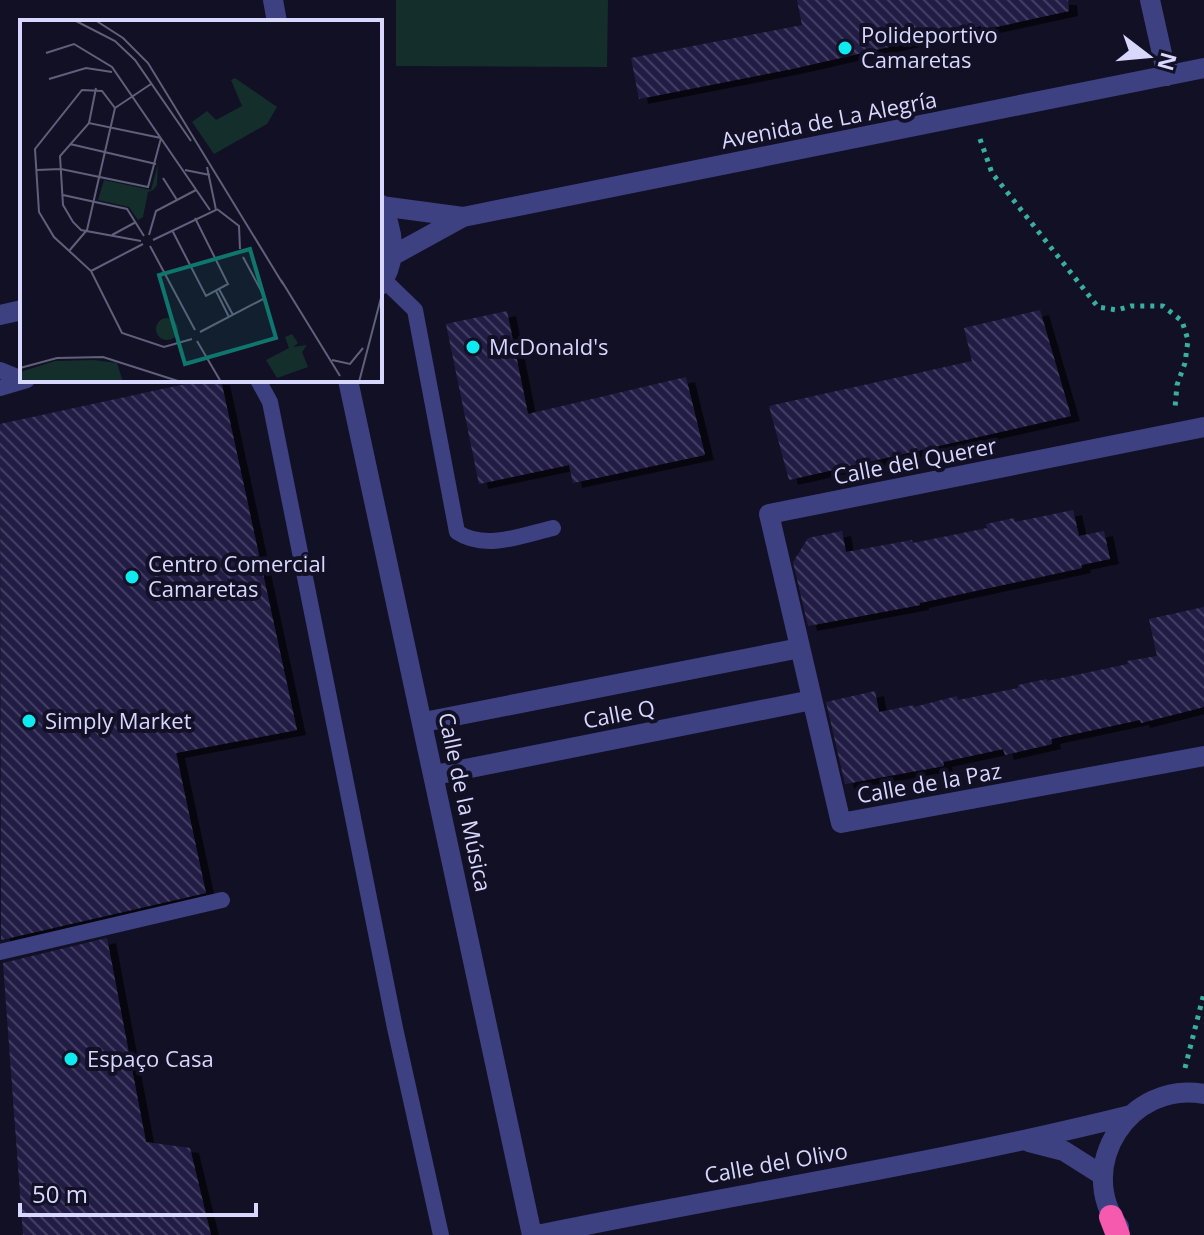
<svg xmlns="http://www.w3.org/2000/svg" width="1204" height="1235" viewBox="0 0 1204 1235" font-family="'Open Sans',sans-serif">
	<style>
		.pitch { fill: #142e2c }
		.building { fill: url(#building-back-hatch); filter: url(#shadow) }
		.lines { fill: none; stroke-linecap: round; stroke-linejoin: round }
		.path { stroke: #37b0a0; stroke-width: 5; stroke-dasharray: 4 6; stroke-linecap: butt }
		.lane { stroke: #3e4181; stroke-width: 16 }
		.street { stroke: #3e4181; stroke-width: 20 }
		.highway { stroke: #f55aaf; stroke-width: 24 }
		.poi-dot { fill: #0feaf0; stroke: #121025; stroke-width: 3 }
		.labels { text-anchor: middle; stroke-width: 8; stroke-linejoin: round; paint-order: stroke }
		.poi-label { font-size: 22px; fill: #d8d7fd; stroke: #121025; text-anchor: start }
		.street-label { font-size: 22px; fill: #d8d7fd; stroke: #121025 }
		.inset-road { fill: none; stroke: #61607b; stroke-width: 2 }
		.view { fill: #0f766e; fill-opacity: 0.15; stroke: #0f766e; stroke-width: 4 }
		.inset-edge { fill: none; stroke: #d8d7fd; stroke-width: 4 }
	</style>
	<defs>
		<pattern id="building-back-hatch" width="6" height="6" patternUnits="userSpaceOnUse" patternTransform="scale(2)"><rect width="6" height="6" fill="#231e45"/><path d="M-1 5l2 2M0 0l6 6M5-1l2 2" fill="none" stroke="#423e61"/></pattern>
		<filter id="shadow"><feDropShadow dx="9" dy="5" stdDeviation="0" flood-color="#0009"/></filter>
	</defs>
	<rect width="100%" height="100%" fill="#121025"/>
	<path class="pitch" d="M396,0H608L607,67L396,66Z"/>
	<path class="building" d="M797,0H1068L1069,11L982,30L981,26L792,69L639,99L631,58L802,25Z
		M1040,310L1071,416L789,480L769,406L972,361L964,328Z
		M507,311L528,414L686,377L705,455L573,483L569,465L479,484L446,324Z
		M204,380H221L297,730L176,753L206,893L1,940L0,424Z
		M1073,510L1079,536L1104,531L1110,559L1081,565L1082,568L920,603V605L808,626L793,562L808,538L842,531L846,552L912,540L913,543L987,528L986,524L1014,518L1015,522Z
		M1204,607V707L1141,723L1140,720L1051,739L1052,744L1005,755L1003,749L943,762L944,766L845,784L826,702L875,691L879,712L914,705V707L957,696L958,700L1018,688V685L1047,679V681L1128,664L1127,661L1157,656L1149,619Z
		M107,938L146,1142L190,1148L211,1235H23L3,963Z"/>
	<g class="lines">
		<path class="path" d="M980,139L992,173L1098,307L1117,310L1131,306H1163L1182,321L1188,340L1185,363L1177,385L1175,408
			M1185,1068L1204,993"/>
		<path class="lane" d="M384,280L415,310L457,532C485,551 523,535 553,528
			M0,370L22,379
			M258,380L270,402L395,1028L441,1235
			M0,388L27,380
			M0,952L222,900"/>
		<path class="street" d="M273,0L277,22
			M1150,0L1167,76
			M380,204C394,229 398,261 380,285
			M381,206L463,217
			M392,256L463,217L1204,68
			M0,315L22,310
			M348,380L532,1235
			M1204,427L769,514L841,823L1204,756
			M424,722L800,648
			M435,775L812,700
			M1029,1142L1064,1151L1102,1175
			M1119,1227C1074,1166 1130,1080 1204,1094
			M537,1235C735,1194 935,1164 1131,1115"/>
		<path class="highway" d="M1111,1217L1118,1235"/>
	</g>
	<g class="poi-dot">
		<circle cx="845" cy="48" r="8"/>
		<circle cx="473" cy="347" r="8"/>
		<circle cx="132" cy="577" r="8"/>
		<circle cx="29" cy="721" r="8"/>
		<circle cx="71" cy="1059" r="8"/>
	</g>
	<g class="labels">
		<g class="poi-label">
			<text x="861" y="43">Polideportivo<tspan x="861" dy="25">Camaretas</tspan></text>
			<text x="489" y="355">McDonald's</text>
			<text x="148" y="572">Centro Comercial<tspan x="148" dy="25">Camaretas</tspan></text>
			<text x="45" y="729">Simply Market</text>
			<text x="87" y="1067">Espaço Casa</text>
		</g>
		<g class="street-label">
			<text transform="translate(829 120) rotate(-11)" y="8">Avenida de La Alegría</text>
			<text transform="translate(915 461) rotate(-11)" y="8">Calle del Querer</text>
			<text transform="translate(619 714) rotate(-11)" y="8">Calle Q</text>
			<text transform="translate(929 783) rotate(-10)" y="8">Calle de la Paz</text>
			<text transform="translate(465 802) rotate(78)" y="8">Calle de la Música</text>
			<text transform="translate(776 1163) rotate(-10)" y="8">Calle del Olivo</text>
		</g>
	</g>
	<g transform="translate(20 20)">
		<rect width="362" height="362" fill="#121025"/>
		<path d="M73,340L97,343L103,362H0V352L35,341Z" fill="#142e2c"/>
		<path d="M215,58L257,87L247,104L194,134L172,102L187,91L196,100L222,86L211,60ZM272,314L278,323L273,327L287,325L282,332L288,347L257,358L246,340L269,328L265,317Z" fill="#142e2c"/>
		<path d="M138,144L137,165L133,170L128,172L123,197L118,200L109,187L78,180L84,160L131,170Z" fill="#142e2c"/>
		<path d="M136 309a11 11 0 1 1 22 0a11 11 0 1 1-22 0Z" fill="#142e2c"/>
		<path class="inset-road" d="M54,0L95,21L115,40L171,121M75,0L103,18L128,43L263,264M26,33L54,24L92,47L190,190M29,59L66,48L92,52M95,88L82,71L62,70L15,129L19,192L34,217L71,251L102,313L144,327L172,319M95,88L131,64M69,103L76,68M50,124L136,144M187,147L195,185M17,150L41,149L128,167L141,118M165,150L190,155M143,158L157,180M43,175L107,189L124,216M197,189L219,206L220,229M152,210L186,276L208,264L175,198M92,215L116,202M129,215L136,191L176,170M133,220L196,190L195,185M121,221L61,210L53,202L43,185L40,136L69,103L141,118M130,226L175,310M49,231L67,210L95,88M71,251L123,224M261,260L320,356M199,269L213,295M196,271L209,297M180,312L245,278L223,237M177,321L201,362M312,340L330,344L343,328M0,348L37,338L83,337L161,362M339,362L362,274"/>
		<path class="view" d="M230,229L256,318L165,344L139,255Z"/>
		<rect width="362" height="362" class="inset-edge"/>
	</g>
	<g transform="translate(1148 56) rotate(106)" stroke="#121025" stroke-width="6" paint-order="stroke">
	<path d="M0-6L14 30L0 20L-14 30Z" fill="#d8d7fd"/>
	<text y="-12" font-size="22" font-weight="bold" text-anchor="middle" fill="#d8d7fd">N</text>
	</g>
	<path d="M20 1203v12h236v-12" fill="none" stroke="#d8d7fd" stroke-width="4"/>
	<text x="32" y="1203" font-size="24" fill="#d8d7fd" stroke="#121025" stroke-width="6" paint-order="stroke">50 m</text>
</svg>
